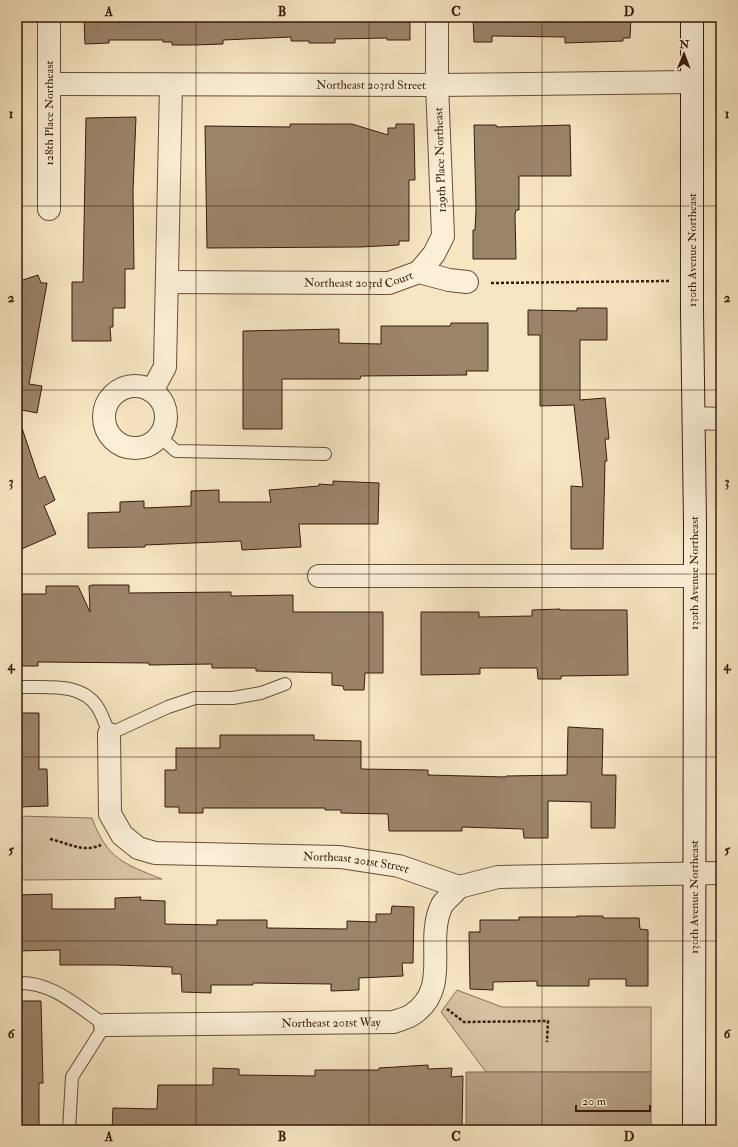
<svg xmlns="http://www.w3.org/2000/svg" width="738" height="1147" viewBox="0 0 738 1147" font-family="'IM FELL Double Pica',serif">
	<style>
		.green { fill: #d7c3a3; stroke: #886e58 }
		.water { fill: #b7a184; stroke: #856b54 }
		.building { fill: #9c846b; stroke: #3a1a0d }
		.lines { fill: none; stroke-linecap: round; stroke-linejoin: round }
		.lane-casing { stroke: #694d3a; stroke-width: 14 }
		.street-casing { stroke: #694d3a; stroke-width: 24 }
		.secondary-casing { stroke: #3a1a0d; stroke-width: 24 }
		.path { stroke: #3a1a0d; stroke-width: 2.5; stroke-dasharray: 3 2; stroke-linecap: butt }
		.lane { stroke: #faefd7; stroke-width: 12 }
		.street { stroke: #faefd7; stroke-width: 22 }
		.secondary { stroke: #faefd7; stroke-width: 22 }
		.grid { fill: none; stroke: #3a1a0d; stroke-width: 1; stroke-opacity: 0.55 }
		.labels { text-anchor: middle; stroke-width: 3; stroke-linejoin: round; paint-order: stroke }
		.street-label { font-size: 12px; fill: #3a1a0d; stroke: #faefd7 }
		.neatline { fill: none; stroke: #3a1a0d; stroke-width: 1.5 }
		.grid-label { font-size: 13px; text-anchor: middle; font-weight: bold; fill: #3a1a0d }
	</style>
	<rect width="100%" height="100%" fill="#f7e6c2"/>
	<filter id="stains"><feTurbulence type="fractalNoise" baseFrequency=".005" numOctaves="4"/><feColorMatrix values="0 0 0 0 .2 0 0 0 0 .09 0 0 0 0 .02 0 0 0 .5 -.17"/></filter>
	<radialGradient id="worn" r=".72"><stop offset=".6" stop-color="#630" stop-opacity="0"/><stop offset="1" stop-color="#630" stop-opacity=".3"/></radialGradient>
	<path class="green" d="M17,816L92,818C107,859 124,864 162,879L17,880Z
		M457,990L502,1007H651V1072H486L441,1012Z"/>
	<path class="water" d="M466,1072H651V1130H466Z"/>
	<path class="building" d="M84,17H410V40H387V38L335,39V43H309V41H291V37L223,40V44L194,45H172V42H163V40H109V43L85,44Z
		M473,17H631L630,38H623V41L565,43V37L492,36V42H474Z
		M136,117L133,190L134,269H125V308H113V327H110L111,341H72V282H83L86,118Z
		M290,124H352L388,135V128H396V124H414L415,180H409V241H399V245L360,247L207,248L205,126L290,127Z
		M474,125H496L497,127L570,125L571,176H519V210H516L515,215L516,259H473V230H475L476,210Z
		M38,275L41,283H47L29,384L42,386L37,413L17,409V282Z
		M577,308H607V340H580V400L605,398L609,439H605L607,461H605L603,549H571V486L583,487L574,405L540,406V335H528V310L577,311Z
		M451,323H488V371H466L467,375L361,376L360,379H282V429H243V331L339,329V343L381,344V326H450Z
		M21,425L39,479L45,476L55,500L44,506L56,534L17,551V426Z
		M333,481L379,483L378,524H299L301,547L242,550L241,541L145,545V547L88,548V513L120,512V502L144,501V508L191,506V491L219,490V502H271L269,490L319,486V484L333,485Z
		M92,585H129V593L231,592V596L293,595V612H383V673H365L364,690H344L343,686L332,685V673L256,671V668H212V664L149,665V663L38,662V666H17V594H46V586H78L90,612L89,586Z
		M560,609V610H627L628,675L561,676V679H538L537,668H480V674L421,675V612H479V617L532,616V610Z
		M17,713H39V769H47L48,806L17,807Z
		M568,727L603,729L602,775H616L615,828H591V802L548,801V838H524L523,829L462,827V831H389L388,814L341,813V810H325V808H203V813H179V807H165V770H176V748H220V735H314V740L361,741V769L428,770V775L506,777V776L567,775Z
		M52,894V909H115V898L141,897L140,900L165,901V924L217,925V920H267V928L347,929V921L376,922V914H391L392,906L414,907L413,963H402L403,976L359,978V990L331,991V984L253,983V985H211V993L182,992L181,974H172V967L115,965H60V950L17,951V895Z
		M577,916H603V918H639L640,929L648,930V986H626V979H589V986H537V981L493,982V990L470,989L469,932H480V920H519V917H577Z
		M17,1001H41L43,1083H39V1128L17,1129Z
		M428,1065V1069L452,1068L451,1077L463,1076L462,1127L439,1128V1130H112L113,1108L157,1109L158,1085H213V1068L239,1069V1075L315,1076V1070H379V1068Z"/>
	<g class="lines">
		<defs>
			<path id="lane" d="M160,437L176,451L325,454
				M17,687C44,688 82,681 98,708C103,716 106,726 109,734L168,707L195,698H233L261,693L285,684
				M17,983C52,981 78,1007 105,1025L72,1077L69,1130"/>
			<g id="street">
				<path id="s1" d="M49,84L437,85L692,82"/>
				<path d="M49,209V17"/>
				<path d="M419,272L434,254L443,236L437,85V17"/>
				<path id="s2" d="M167,282L389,283L419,272L449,280L467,282"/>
				<circle cx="135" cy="417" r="31"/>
				<path d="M152,391L165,367L171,85"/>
				<path d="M694,418L721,419"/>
				<path d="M319,576H694"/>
				<path id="s3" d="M109,734L110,814L122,835L138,848L155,853L340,857L399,866L459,887L498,877L721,873"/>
				<path id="s4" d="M105,1025L393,1022C399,1020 408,1018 413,1014C452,987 424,942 442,905C446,899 454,893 459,887"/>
			</g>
			<path id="secondary" d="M692,17V311L695,523L694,1130"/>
		</defs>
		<use href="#lane" class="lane-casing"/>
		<use href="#street" class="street-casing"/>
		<use href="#secondary" class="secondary-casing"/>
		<path class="path" d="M491,283L670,281
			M50,839C68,843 83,853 101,845
			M447,1009L464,1022L548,1021L547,1042"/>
		<use href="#lane" class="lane"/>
		<use href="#street" class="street"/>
		<use href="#secondary" class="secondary"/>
	</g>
	<path class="grid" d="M196,17V1130M369,17V1130M542,17V1130M17,206H721M17,390H721M17,574H721M17,757H721M17,941H721"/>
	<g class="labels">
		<g class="street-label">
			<text dy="4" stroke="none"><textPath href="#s1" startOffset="322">Northeast 203rd Street</textPath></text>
			<text transform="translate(49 113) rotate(-90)" y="4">128th Place Northeast</text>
			<text transform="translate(440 160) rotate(-92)" y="4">129th Place Northeast</text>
			<text transform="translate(692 250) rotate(-90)" y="4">130th Avenue Northeast</text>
			<text dy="4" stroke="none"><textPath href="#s2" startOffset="192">Northeast 203rd Court</textPath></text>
			<text transform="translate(694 573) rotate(-90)" y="4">130th Avenue Northeast</text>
			<text dy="4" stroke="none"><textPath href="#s3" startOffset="344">Northeast 201st Street</textPath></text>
			<text transform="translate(694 897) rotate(-90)" y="4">130th Avenue Northeast</text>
			<text dy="4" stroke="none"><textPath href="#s4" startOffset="226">Northeast 201st Way</textPath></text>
		</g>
	</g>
	<rect width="738" height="1147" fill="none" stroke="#f7e6c2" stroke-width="44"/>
	<g transform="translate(684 54) rotate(1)" stroke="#faefd7" stroke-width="3" paint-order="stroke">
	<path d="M0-3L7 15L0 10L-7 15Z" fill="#3a1a0d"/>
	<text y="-6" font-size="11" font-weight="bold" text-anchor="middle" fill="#3a1a0d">N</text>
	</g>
	<path d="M576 1105v6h74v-6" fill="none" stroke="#3a1a0d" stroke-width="2"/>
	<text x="582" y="1105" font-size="12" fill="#3a1a0d" stroke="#faefd7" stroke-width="3" paint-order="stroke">20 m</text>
	<rect x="22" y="22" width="694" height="1103" class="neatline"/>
	<g class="grid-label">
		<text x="109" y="16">A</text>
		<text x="282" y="16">B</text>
		<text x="456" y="16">C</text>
		<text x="629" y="16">D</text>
		<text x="11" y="118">1</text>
		<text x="727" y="118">1</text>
		<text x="11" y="302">2</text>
		<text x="727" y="302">2</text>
		<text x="11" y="486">3</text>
		<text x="727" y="486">3</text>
		<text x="11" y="670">4</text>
		<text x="727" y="670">4</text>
		<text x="11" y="854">5</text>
		<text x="727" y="854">5</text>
		<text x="11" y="1038">6</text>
		<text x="727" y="1038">6</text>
		<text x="109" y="1141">A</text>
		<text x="282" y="1141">B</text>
		<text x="456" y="1141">C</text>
		<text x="629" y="1141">D</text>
	</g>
	<rect width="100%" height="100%" filter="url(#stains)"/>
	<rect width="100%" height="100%" fill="url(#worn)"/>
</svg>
